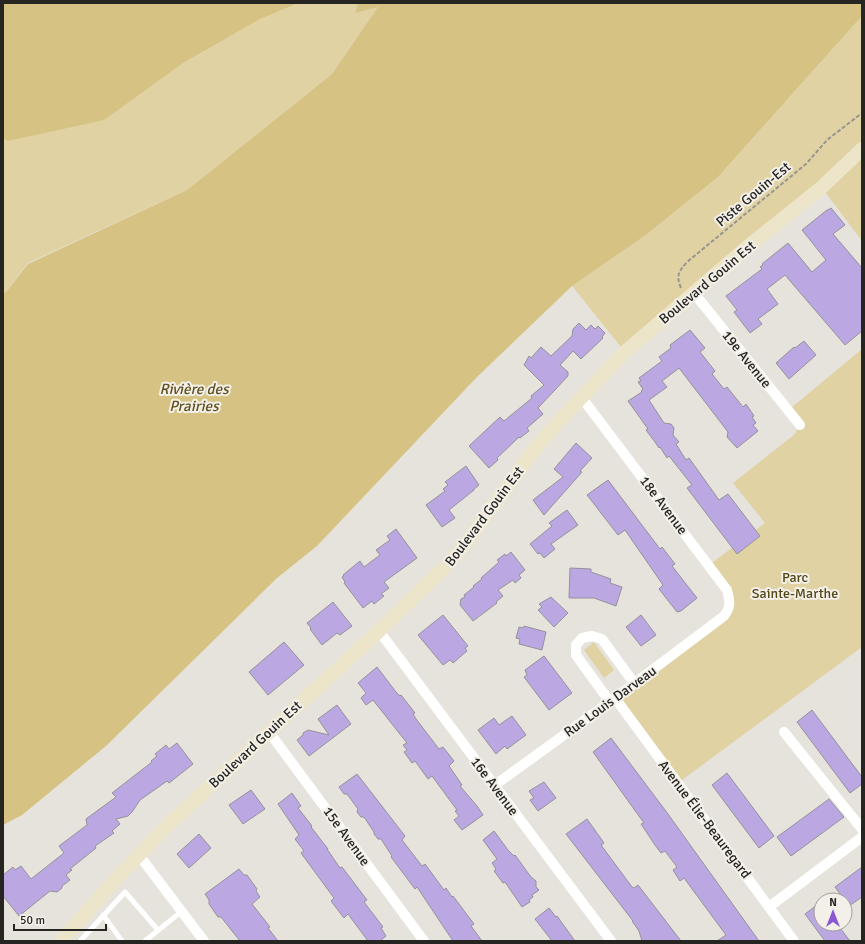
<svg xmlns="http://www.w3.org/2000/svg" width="865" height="944" viewBox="0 0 865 944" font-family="Signika,sans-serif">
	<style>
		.green { fill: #e1d2a4 }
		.water { fill: #d6c383 }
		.building { fill: #bba8e3; stroke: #949299 }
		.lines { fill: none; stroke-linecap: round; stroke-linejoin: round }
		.path { stroke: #979590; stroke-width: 2; stroke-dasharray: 4 2; stroke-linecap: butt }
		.lane { stroke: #fff; stroke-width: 5 }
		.street { stroke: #fff; stroke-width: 10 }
		.secondary { stroke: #ede5c9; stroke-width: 14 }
		.labels { text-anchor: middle; stroke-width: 4; stroke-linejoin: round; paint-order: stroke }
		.street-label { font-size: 14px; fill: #262522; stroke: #f3f0e9 }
		.park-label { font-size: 14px; fill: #544614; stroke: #f3f0e9 }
		.water-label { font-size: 15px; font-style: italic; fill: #605221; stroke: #f3f0e9 }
	</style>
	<rect width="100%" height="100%" fill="#e5e3dc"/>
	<path class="green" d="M3,3H358L355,13L379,6L332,74L187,190L28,263L7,291L3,293Z
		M862,16V241L822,188L625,352L572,286L646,235L718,177Z
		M862,349V647L678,783L615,698L724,617L730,603L709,565L765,523L733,483L795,434L800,425L791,408Z
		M594,642L614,670L604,678L584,650Z"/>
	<path class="water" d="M3,3H298L260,19L183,63L104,120L8,141L3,138Z
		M358,3H862V16L718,177L646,235L572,286L476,378L317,546L277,578L106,746L22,815L3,825V293L7,291L28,264L187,190L332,74L378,7L355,13Z"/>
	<path class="building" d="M831,208L845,225L833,234L862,268V331L845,345L785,275L767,289L778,304L758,319L762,324L750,333L734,312L737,310L726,296L762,269L760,267L763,265L762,264L788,243L812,272L826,260L802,230L827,210H828Z
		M579,323L586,330L591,325L595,329L598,326L605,333L602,337L603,338L581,359L573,351L560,365L568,372V376L538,408L543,414L527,428L529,431L520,438L519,437L497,458L498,460L489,468L469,446L500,417L504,421L532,398L531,396L544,385L524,365L529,356L531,358L541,347L551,356L572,336L573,329Z
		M690,330L705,348L700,352L715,371L712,374L724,389L727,387L743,407L746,404L754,416L752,417L756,423L753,425L758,431L737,448L727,437L728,432L679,368L662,381L667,387L649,400L664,423L671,424L674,428L673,435L679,442L676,444L686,460L689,458L719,500L728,494L760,536L737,554L687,488L692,485L669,456L667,458L660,447L659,448L655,442L646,430L648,429L628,401L642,392L641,391L643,389L638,382L641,381L639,378L662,361L659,357L671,348L670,345Z
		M804,341L816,355L789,379L776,363L794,347L795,348Z
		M576,443L592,458L580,471L582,472L544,515L533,500L563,477L554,469Z
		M466,466L479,485L474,489V490L449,510L455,518L442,527L426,505L445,491L443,489L448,485L445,482Z
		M608,480L660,549L662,547L675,564L672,566L697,598L681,611L677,612L659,589L663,585L625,530L618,535L587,495Z
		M567,510L578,525L551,544L555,549L544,558L540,553L538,554L530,544L552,526L549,523Z
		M396,529L417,558L384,582L389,588L381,594L384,596L374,604L372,601L363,608L344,583L345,582L342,577L344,576L343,575L360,561L364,567L380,555L376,550L390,540L387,536Z
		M511,552L525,570L519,575L521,578L515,583L513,580L498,590L503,596L496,602L497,603L473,621L460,605L461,599L465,597L464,595L474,587L473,586L482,579L481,578L499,562L497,560L505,554L506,556Z
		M570,568L591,569V572L611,579L610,583L622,587L616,606L594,598H569Z
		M551,597L568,613L554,627L538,610L542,607L539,604Z
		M333,602L352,626L340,635L337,633L322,645L310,629L311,628L307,623Z
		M443,615L468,646L465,648L467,651L453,663L450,660L443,665L418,635Z
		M641,615L656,635L641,646L626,627Z
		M524,626L546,632L542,650L519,644L520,639L516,638L519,627L523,628Z
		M284,642L304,665L268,695L249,672Z
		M544,656L572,693L549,710L524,677L527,675L525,670Z
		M377,667L396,692L400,696L401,695L415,713L413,714L416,719L439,749L443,747L454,761L449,766L462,785L460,786L477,806L483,815L462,830L454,820L459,816L455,811L457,810L432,776L428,779L415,761L412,763L404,752L407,750L403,745L407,743L373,700L366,705L361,698L366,693L358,683Z
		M337,705L351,724L309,756L297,740L303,735V733L308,730L329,735L318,719Z
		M812,710L862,777V784L850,793L797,722Z
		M512,716L526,735L507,749L505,746L496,754L478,730L494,718L499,725Z
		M611,738L668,814L759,941H717L726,935L684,878L680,881L673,870L677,867L665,851L661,853L655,845L641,824L644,823L593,752Z
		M177,743L193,764L169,783L167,781L140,800L132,812L128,816L116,819L120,824L112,831L114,833L95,846L96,848L70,869L72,870L66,875L70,880L62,886V888L57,892L50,891L19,916L3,896V875L13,867L15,870L21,866L31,879L64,853L59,846L87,825L86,819L116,797L112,793L152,762L151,761L157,756L155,754L166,745L169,749Z
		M727,773L774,836L759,848L712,785Z
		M357,774L405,836L402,840L422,866L425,864L444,890L446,888L452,897L453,896L474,924L471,926L482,941H453L417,887L415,889L391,857L392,856L381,839H378L374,834V832L364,817H361L357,812L358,809L347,794H344L339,787Z
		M544,782L556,798L538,811L530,800L534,798L529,791Z
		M251,790L265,809L243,824L229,805Z
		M292,793L301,806L298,808L312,826L311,827L328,849H327L340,868L342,867L367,900L364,902L383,927L381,928L386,936L380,941H368L348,914L344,918L331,901L334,898L301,853L304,851L295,839L299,835L278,804Z
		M829,799L844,817L791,856L777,837Z
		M587,819L604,843L601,845L632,887L634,888L638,885L681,941H642L639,931L632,921H633L566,834Z
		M494,831L508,850L514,856L515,855L531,877L536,881V887L539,890L532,895L533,897L529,900L530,902L522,907L505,882L503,883L494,871L496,869L492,863L497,859L483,840Z
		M199,834L211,848L189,868L177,854Z
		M862,867V897L849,906L835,887Z
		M239,869L244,875H247L257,889L256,891L260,897L252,904L270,927L268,928L278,941H240L221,917H218L209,904V900L205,894Z
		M821,902V924H837L850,941H825L805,914Z
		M549,908L556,917L557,916L575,941H552L535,919Z"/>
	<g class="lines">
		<path class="path" d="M681,288C676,276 678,272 687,262L806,164L827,140L862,113"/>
		<path class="lane" d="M103,915L122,941
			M82,941L81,940L125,892L158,930
			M145,941L182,911"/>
		<path class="street" d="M694,293L800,425
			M379,631L611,941
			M615,698L794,941
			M610,702L576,655V645L582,638L592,636L602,639L634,683
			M269,732L424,941
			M784,732L862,829
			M495,785L615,698L724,616C731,607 730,601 727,590L582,398
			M139,855L204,941
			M769,907L862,837"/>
		<path class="secondary" d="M61,941L114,881L169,824L379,631L448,564L466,543L528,458L545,437L563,417L625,352L746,248L821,188L862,149"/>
	</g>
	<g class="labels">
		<g class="street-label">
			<text transform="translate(753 194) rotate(-40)" y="5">Piste Gouin-Est</text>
			<text transform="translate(707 282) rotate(-40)" y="5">Boulevard Gouin Est</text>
			<text transform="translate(747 359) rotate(51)" y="5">19e Avenue</text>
			<text transform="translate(664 505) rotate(53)" y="5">18e Avenue</text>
			<text transform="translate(484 516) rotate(-53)" y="5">Boulevard Gouin Est</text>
			<text transform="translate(610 701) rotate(-36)" y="5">Rue Louis Darveau</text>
			<text transform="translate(255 744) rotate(-43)" y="5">Boulevard Gouin Est</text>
			<text transform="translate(495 786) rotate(53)" y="5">16e Avenue</text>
			<text transform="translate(705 819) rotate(53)" y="5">Avenue Élie-Beauregard</text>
			<text transform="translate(347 836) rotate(54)" y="5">15e Avenue</text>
		</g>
		<g class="park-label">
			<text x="795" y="582">Parc<tspan x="795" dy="16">Sainte-Marthe</tspan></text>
		</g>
		<g class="water-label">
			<text x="194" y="394">Rivière des<tspan x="194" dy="17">Prairies</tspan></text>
		</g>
	</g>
	<rect width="865" height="944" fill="none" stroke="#262522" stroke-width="8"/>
	<g transform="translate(833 912)"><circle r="19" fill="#f3f0e9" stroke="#a19f99"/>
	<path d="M0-3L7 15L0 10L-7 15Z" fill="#8959d2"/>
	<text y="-6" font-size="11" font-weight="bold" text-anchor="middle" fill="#262522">N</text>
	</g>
	<path d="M14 924v6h92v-6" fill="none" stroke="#262522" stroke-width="2"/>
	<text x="20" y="924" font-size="12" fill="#262522" stroke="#f3f0e9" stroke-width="3" paint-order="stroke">50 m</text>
</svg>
